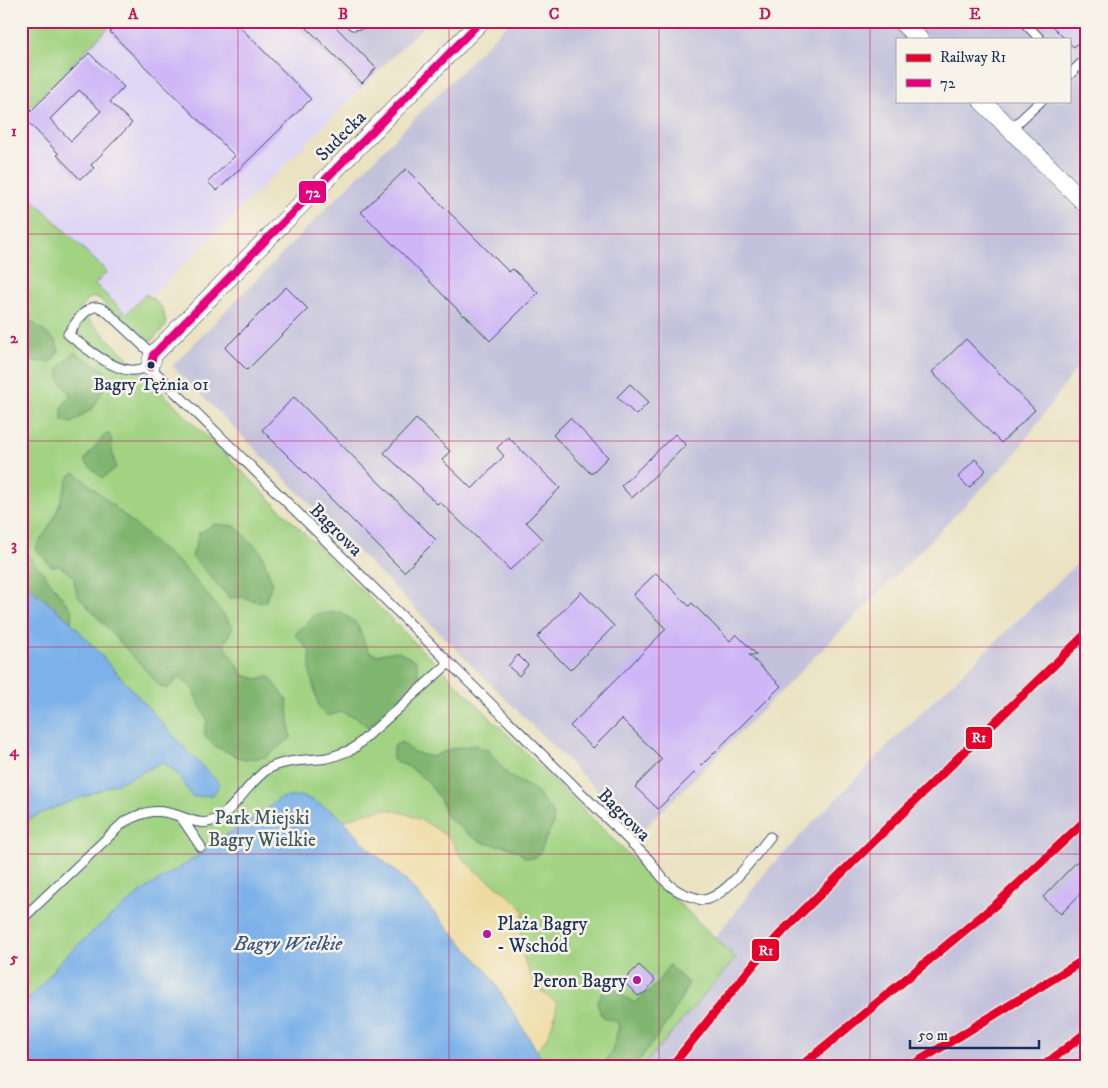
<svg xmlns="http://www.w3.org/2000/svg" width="1108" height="1088" viewBox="0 0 1108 1088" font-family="'IM FELL DW Pica',serif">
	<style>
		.built { fill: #dfd5f5 }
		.industrial { fill: #c3c1db; fill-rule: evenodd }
		.green { fill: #a1d382; stroke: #5e8170 }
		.forest { fill: #80b570; stroke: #4e7267 }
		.sand { fill: #eeda9e; stroke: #84847e }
		.water { fill: #7bb1e9; stroke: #4b70a4 }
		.building { fill: #ceb6f7; fill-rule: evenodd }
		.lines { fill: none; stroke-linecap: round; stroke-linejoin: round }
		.service-casing { stroke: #3a4a6d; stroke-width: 11 }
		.minor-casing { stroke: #3a4a6d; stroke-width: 19 }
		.service { stroke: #fff; stroke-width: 9 }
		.minor { stroke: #fff; stroke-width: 18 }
		.bus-1-casing { stroke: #f7f3e8; stroke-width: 11 }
		.bus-1 { stroke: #e5007d; stroke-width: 8 }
		.rail-1-casing { stroke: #f7f3e8; stroke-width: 12 }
		.rail-1 { stroke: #e4002b; stroke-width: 9 }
		.grid { fill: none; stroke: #c2185b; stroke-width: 1; stroke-opacity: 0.55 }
		.bus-dot { fill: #1b2f5e; stroke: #f7f3e8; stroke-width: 2 }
		.poi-dot { fill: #b5179e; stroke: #f7f3e8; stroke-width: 2 }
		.labels { text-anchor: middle; stroke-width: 5; stroke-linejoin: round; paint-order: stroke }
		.bus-label { font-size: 18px; fill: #1b2f5e; stroke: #f7f3e8 }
		.street-label { font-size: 19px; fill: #1b2f5e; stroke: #f7f3e8 }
		.park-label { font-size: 19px; fill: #3c5867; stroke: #f7f3e8 }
		.poi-label { font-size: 19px; fill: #1b2f5e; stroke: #f7f3e8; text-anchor: start }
		.water-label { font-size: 20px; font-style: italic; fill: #385688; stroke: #f7f3e8 }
		.line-badge { stroke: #f7f3e8; stroke-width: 2 }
		.badge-label { font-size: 14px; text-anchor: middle; font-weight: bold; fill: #fff }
		.neatline { fill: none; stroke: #c2185b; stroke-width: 2 }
		.grid-label { font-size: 16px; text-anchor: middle; font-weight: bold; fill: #c2185b }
	</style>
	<rect width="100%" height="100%" fill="#f7f3e8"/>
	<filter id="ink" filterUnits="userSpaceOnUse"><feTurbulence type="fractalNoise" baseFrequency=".02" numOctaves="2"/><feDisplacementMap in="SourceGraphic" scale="10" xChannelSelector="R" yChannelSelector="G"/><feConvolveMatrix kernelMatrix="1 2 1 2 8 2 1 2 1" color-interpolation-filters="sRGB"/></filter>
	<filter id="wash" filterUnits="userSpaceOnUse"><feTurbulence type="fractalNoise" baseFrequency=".0096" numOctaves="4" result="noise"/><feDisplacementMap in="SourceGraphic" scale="20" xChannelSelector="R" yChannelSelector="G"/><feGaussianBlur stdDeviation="1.12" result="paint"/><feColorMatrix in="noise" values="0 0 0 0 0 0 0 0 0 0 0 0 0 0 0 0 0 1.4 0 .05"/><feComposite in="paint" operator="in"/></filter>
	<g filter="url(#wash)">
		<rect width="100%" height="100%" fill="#eae2c1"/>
		<path class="built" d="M21,21H291L360,90L130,318L21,213Z"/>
		<path class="industrial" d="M291,21H428L360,90Z
			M510,21H1087V354L1013,457L640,833L172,366ZM897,39H1069V101H897Z
			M1087,554V1067H621L691,969L769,868L899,734Z"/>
		<path class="green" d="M21,21H115L21,116Z
			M21,188L107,272L95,284L126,314L146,294L153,299L163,309L166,323V326L152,340L141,338L135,335L100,299L95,297L89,298L79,310L635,861L736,958L642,1067H21Z"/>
		<path class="forest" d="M21,317L28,319L56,341L59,351L51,362L21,361Z
			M74,352L104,370L108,380L94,407L72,423L62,421V407L71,395L59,380V368Z
			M105,434H109C113,440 111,444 112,451C113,457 115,462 116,468L102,478L84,461Z
			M74,473L77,474L181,565C200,584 216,605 233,627L224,644L243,675L257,679L269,676L287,700L291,738L265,757L245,760L214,746L204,735L207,720L190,685L179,678L167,689L161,687L77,595L73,576L59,566H51L36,549C39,539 46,534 50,525C59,510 63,493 69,476Z
			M215,524L235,526L261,552L272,582L266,601L258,602L242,597L229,598L206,571L192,557L199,533Z
			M21,556H28L42,571L73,612L71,622L21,580Z
			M341,612L357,624L368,651L376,655L397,651L416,661L419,676L411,688L368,727L357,718L341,712L328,716L319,707L310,673V652L295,634L316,614Z
			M402,742L413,752L432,757L450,749L474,745L489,751L509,776L535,790L554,814L553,825L546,838L540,853L534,858H526L517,851L505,846L487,844L474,838L463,830L447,817L440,799L427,781L411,768L393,760V752L395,745Z
			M669,965L689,984L669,1020L634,1067H601L612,1051L619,1026L616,1021L607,1019L601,1015L597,1002L608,983L623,996L635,1003L656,985Z"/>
		<path class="sand" d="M386,809C406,812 425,820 442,833C445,835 449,837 451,840C453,842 455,847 456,850C461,857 468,864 474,870C492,883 510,893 524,911C517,937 522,965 538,987C543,994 550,998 557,1003C554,1024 550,1035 537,1051L487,971L403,878L369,849L344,821C358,815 371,811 386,809Z"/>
		<path class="water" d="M21,580L71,622L188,752L220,784L213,795L192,797L180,777L163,762L128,779L44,812L21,824Z
			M301,796L312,800L326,808L335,813L344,821L369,849L403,878L487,971L537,1051L544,1067H21V1007L40,987L60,961L106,920L151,885L189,862L220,839L264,811L280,798Z"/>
		<g id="blocks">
			<path class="building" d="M121,21H234L311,99L217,191L208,182L235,156L110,32Z
				M300,21H330L376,68L362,83Z
				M1047,21H1087V34L1074,47L1069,43V39H1065Z
				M89,53L124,87L110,102L132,123L91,165L94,168L85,176L84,175L80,179L57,155L59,154L24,118ZM79,90L101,111L71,141L50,119Z
				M406,169L509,272L513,269L538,293L490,341L465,315L464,316L361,212Z
				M286,287L308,309L247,370L225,348Z
				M966,339L1035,410L1001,443L932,372Z
				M630,384L649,402L636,415L617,397Z
				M294,397L436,540L404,572L262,430Z
				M570,418L608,457L591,474L553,435Z
				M416,419L450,451L442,460L472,489L504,456L497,448L508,437L560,488L526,522L543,539L510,570L440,502L437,504L422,490L423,489L384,453Z
				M675,434L686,445L632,498L621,486Z
				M975,459L986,470L969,488L958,477Z
				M656,573L689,606L692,603L730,641L736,634L757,655H749L781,686L658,809L635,787L662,759L622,719L593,748L570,726L666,629L633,595Z
				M581,592L614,626L570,670L537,637Z
				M518,655L528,665L519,676L508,666Z
				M1087,851V887L1061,914L1043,897Z
				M639,965L655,980L646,992L638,996L623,981Z"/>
		</g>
	</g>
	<g filter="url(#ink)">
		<use href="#blocks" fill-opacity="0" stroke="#3a4a6d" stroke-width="1"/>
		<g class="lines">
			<defs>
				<path id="service" d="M350,21L353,25L380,21
					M1023,21L1040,39
					M1069,75L1087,58
					M1010,130L1041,101
					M153,355L105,310C102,309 100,307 97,307C85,306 74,326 68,334C83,346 111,369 130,370C137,371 144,368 150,367L650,861C662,879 671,891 693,897C698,899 702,901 708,899C730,892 755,855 770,837
					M181,817L201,847
					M21,920L124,822C147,810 158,808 182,817C191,820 199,824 208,822C231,818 247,782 268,769C286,759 307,761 327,758C336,756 345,752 353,749L449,663"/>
				<path id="minor" d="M901,21L919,39
					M982,101L1087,205
					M150,367L153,355L481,21"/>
			</defs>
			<use href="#service" class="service-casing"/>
			<use href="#minor" class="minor-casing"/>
			<use href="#service" class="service"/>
			<use href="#minor" class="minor"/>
			<defs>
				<path id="bus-1" d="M150,367L153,355L481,21"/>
			</defs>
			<use href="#bus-1" class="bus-1-casing"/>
			<use href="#bus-1" class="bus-1"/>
			<defs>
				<path id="rail-1" d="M671,1067L762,954L785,929L962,754L1087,633
					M800,1067L1000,901L1087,819
					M909,1067L1087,958
					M1042,1067L1087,1032"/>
			</defs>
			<use href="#rail-1" class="rail-1-casing"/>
			<use href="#rail-1" class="rail-1"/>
		</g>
	</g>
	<path class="grid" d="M238,21V1067M449,21V1067M659,21V1067M870,21V1067M21,234H1087M21,441H1087M21,647H1087M21,854H1087"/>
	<circle class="bus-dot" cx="151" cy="365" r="4.5"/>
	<g class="poi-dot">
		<circle cx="487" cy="934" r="5"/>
		<circle cx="637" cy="980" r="5"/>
	</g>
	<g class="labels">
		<g class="bus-label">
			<text x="151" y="390">Bagry Tężnia 01</text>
		</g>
		<g class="street-label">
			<text transform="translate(340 135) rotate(-45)" y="7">Sudecka</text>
			<text transform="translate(337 529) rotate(45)" y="7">Bagrowa</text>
			<text transform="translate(625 814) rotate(45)" y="7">Bagrowa</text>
		</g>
		<g class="park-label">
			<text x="262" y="824">Park Miejski<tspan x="262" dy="22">Bagry Wielkie</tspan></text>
		</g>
		<g class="poi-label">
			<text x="497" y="930">Plaża Bagry<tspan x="497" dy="22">- Wschód</tspan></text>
			<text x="627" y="987" text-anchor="end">Peron Bagry</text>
		</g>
		<g class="water-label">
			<text x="288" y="950">Bagry Wielkie</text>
		</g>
	</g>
	<g class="line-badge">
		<rect x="298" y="180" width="29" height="24" rx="5" fill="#e5007d"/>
		<rect x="965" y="726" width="28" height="24" rx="5" fill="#e4002b"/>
		<rect x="751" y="938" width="29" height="24" rx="5" fill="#e4002b"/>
	</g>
	<g class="badge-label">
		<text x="313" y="197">72</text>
		<text x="979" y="742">R1</text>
		<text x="766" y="955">R1</text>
	</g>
	<rect width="1108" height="1088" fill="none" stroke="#f7f3e8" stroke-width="55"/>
	<rect x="896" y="38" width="175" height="65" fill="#f7f3e8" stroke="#9fa5b1"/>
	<rect x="906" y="54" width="25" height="8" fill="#e4002b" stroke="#9fa5b1"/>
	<text x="940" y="62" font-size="15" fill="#1b2f5e">Railway R1</text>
	<rect x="906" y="79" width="25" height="8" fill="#e5007d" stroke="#9fa5b1"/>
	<text x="940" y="88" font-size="15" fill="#1b2f5e">72</text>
	<path d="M910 1040v8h129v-8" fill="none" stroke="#1b2f5e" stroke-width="2.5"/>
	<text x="918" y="1040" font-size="15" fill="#1b2f5e" stroke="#f7f3e8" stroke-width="4" paint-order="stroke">50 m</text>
	<rect x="28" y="28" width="1052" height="1032" class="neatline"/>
	<g class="grid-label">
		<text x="133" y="19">A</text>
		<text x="343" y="19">B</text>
		<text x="554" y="19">C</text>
		<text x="765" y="19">D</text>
		<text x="975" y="19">E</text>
		<text x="14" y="136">1</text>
		<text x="14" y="343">2</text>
		<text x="14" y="550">3</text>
		<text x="14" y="756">4</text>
		<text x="14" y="963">5</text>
	</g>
</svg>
